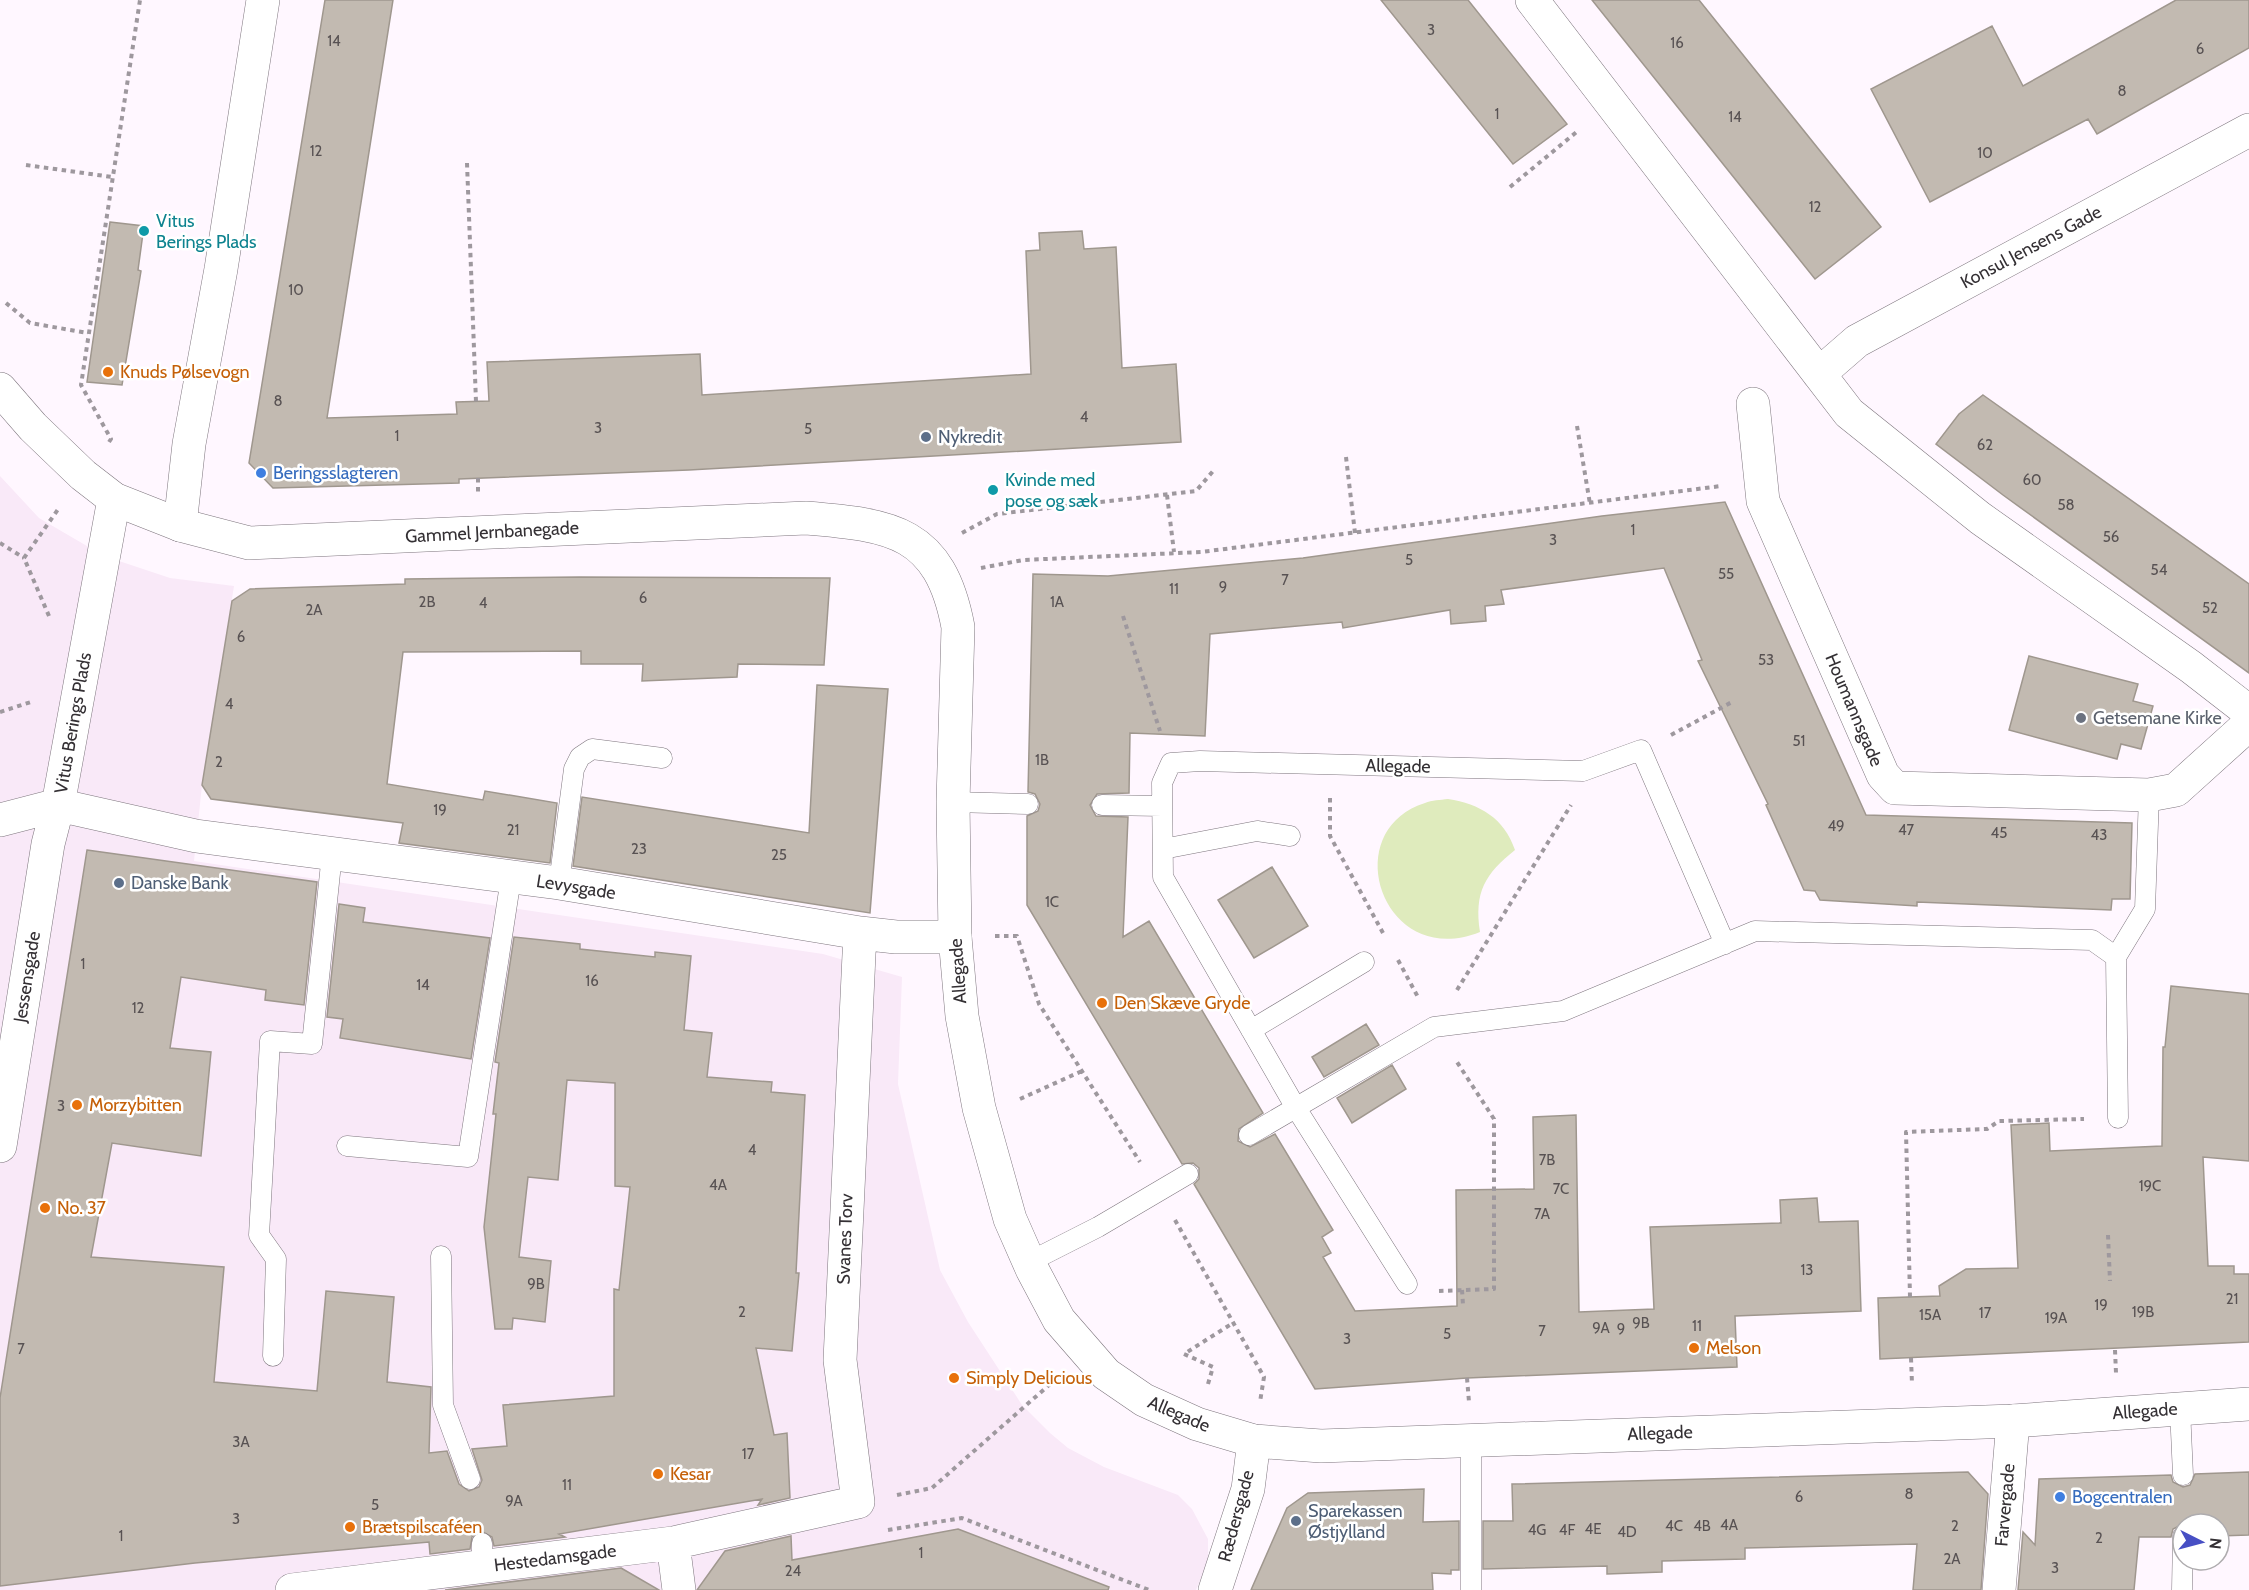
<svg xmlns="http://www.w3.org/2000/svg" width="2249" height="1590" viewBox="0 0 2249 1590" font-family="Cabin,sans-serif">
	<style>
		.built { fill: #f9e9f8 }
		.green { fill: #dfebbd }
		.building { fill: #c2bab1; stroke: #9f978e; stroke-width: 1.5 }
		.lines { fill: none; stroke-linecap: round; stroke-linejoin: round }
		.lane-casing { stroke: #7e767e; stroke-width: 21 }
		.street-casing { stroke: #7e767e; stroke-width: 34 }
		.secondary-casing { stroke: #7e767e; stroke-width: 34 }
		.path { stroke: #9e989e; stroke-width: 4; stroke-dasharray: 4.5 4.5; stroke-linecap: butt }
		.lane { stroke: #fff; stroke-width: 20 }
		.street { stroke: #fff; stroke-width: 33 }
		.secondary { stroke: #fff; stroke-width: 33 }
		.culture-dot { fill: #0f9aa8; stroke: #fff; stroke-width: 2 }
		.food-dot { fill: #e8710a; stroke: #fff; stroke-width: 2 }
		.service-dot { fill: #5c6f8a; stroke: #fff; stroke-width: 2 }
		.shop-dot { fill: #3f7fe0; stroke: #fff; stroke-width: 2 }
		.worship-dot { fill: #6b7280; stroke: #fff; stroke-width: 2 }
		.labels { text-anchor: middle; stroke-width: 5; stroke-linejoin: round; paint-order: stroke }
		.number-label { font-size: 15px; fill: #585253 }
		.culture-label { font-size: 18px; fill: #0d838f; stroke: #fff; text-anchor: start }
		.street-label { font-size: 18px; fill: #343034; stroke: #fff }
		.food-label { font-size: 18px; fill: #c56008; stroke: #fff; text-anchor: start }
		.service-label { font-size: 18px; fill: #4e5e75; stroke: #fff; text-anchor: start }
		.shop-label { font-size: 18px; fill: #366cbe; stroke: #fff; text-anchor: start }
		.worship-label { font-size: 18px; fill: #5b616d; stroke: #fff; text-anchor: start }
	</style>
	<rect width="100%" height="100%" fill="#fff7ff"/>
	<path class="built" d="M0,476L39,518L104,556L170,578L234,586L202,785L194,861L823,954L902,977L898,1084L940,1270L968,1322L1022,1405L1050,1433L1068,1448L1104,1467L1178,1495L1192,1509L1208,1539V1561L1196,1590H0Z"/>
	<path class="green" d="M1448,799C1480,804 1504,818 1515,850C1485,874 1474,892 1480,932C1383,971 1336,831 1425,803C1432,800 1440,800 1448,799Z"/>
	<path class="building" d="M325,0H393L327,418L457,414L456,402L489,401L487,362L700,354L702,395L1031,374L1026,251L1040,250L1039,233L1082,231L1084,249L1116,247L1122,368L1176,364L1181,442L689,470L459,479V483L273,488L249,463Z
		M1381,0H1468L1567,124L1513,164Z
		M1592,0H1699L1881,227L1815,279Z
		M2176,0H2249V48L2097,134L2088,119L1930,202L1871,89L1992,26L2023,86Z
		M110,222L144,226L138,270L141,271L122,385L87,382Z
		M1983,395L2249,584V673L2003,495L1936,444L1959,414Z
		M1725,502L1866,815L2132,823L2130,899H2112L2111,910L1917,902V906L1820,900L1815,891L1804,890L1766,805L1768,804L1698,661L1702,660L1664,568L1501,590L1504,604L1485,606L1486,621L1451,624L1450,610L1343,628L1342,622L1210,634L1205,736L1130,733L1129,793L1097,794L1090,805L1096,816L1128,817L1123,937L1149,921L1263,1113L1239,1129L1238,1141L1250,1147L1275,1134L1333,1230L1322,1237L1331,1253L1323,1257L1355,1311L1457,1306L1456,1190L1534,1189L1533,1117L1576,1115L1579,1312L1654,1309L1650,1227L1781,1223L1780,1200L1817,1198L1819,1222L1858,1221L1861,1311L1735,1316L1737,1367L1467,1378L1315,1389L1194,1184L1199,1179V1168L1193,1163L1182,1164L1027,905V816L1038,811L1040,804L1035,794L1028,792L1033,574L1108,576L1303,558L1602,516Z
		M579,577L830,578L824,665L738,664L737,677L642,681L643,664H581V651L403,652L387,784L483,800L485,791L557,803L550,863L399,843L403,823L211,799L202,785L232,601L250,589L405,584V579Z
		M2029,656L2138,684L2133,701L2153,706L2141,749L2121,744L2117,759L2009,730Z
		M817,685L888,689L870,913L573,866L582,797L809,833Z
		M87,850L317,882L304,1005L265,1000L266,990L181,977L170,1048L211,1052L201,1156L112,1143L91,1257L224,1267L214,1382L317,1391L326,1291L394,1297L387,1382L431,1387L429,1453L447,1451L459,1484L469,1491L479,1487L482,1480L472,1449L507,1446L503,1405L614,1396V1289L619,1290L630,1187L615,1186V1083L567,1080L558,1180L528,1177L519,1257L551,1261L545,1322L513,1318L512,1329H495L484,1227L496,1114H493L499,1063L495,1062L514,937L580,944V949L655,957V952L691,956L684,1030L712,1033L707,1077L772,1082L771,1092L805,1095L796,1273H799L792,1351L756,1348L774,1435L787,1433L790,1498L758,1505L762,1499L559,1534L565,1537L494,1546L492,1537L481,1531L472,1537L470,1549L430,1554L429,1542L195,1563L0,1586V1398Z
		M1272,867L1308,926L1254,958L1218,900Z
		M339,904L365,908L363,922L490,938L471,1059L340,1038L343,1019L327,1017Z
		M2171,986L2249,994V1161L2203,1157L2208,1266H2234V1274H2249V1342L1880,1359L1878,1298L1940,1296L1939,1286L1966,1269L2018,1268L2011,1125L2049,1123L2050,1151L2162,1146L2163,1047H2165Z
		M1366,1024L1379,1045L1324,1077L1312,1057Z
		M1392,1065L1406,1089L1352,1123L1337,1098Z
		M1968,1472L1988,1494L1981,1590H1913L1917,1544L1745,1548V1559L1662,1561V1572L1607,1574V1566L1483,1569V1521H1513L1512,1484Z
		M2249,1472V1535L2219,1536V1524H2183L2173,1529L2171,1537H2139L2134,1590H2018L2023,1532L2035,1545L2039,1479L2171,1475L2173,1482L2183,1487L2190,1485L2195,1474Z
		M1424,1489L1423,1522L1459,1521V1570H1451V1574L1432,1573L1433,1590H1251L1287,1508L1308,1493Z
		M958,1529L1109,1587L1108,1590H697L725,1551L791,1536L792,1560Z
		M621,1568L659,1590H445Z"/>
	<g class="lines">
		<defs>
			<path id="lane" d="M953,802L1028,804
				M1102,805L1162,806
				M1163,849L1257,831L1290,836
				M559,883L574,769L580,757L592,749L662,758
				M1251,1030L1364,962
				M2118,1118L2116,957L2145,909L2149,795
				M1249,1135L1434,1027L1563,1011L1755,931L2092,940L2116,957
				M347,1146L468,1157L511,878
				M441,1256L443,1405L470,1479
				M1029,1262L1098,1227L1188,1174
				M1407,1284L1296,1108L1163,877L1162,783L1171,763L1200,761L1583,771L1641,750L1725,944
				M273,1356L276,1259L259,1235L270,1041L312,1044L332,854
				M2180,1409L2183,1475
				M1471,1440V1590
				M482,1543V1567
				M2182,1590L2183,1536"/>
			<path id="street" d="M1532,0L1849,413L1980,518L2191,667L2249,712
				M1819,374L1857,341L2249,130
				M1753,404L1763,501L1883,775L1895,788L2149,795L2176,790L2249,724
				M180,525L189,444L221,269L263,0
				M0,820L58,805L196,836L559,883L860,933L896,937H955
				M0,1146L48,844L58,805L114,499
				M673,1543L679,1590
				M292,1590L673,1543L858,1502L840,1360L860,933
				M1215,1590L1248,1489L1254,1441
				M1999,1590L2013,1421"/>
			<path id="secondary" d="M0,389L33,427L83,475L114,499L180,525L249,543L806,518C892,525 940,531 958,627L953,802L955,937L962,1016L979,1108L1010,1219L1032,1269L1059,1320L1106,1374L1144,1400L1197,1424L1254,1441L1321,1446L2013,1421L2249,1404"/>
		</defs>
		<use href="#lane" class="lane-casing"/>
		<use href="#street" class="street-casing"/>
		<use href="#secondary" class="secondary-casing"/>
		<path class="path" d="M467,163L476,402
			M26,165L112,177
			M1510,187L1579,130
			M6,303L30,323L88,333
			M1577,426L1590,504
			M109,442L111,439L81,385L140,0
			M1346,457L1355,533
			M478,478V493
			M1167,495L1174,552
			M962,533L997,514L1196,491L1214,470
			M0,543L24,558
			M981,568L1023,560L1201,552L1721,486
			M49,616L24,558L59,508
			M1123,616L1160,731
			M0,712L34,701
			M1671,735L1732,702
			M1330,798V836L1383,933
			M995,936H1017L1039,1004L1140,1162
			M1398,960L1419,999
			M1457,990L1571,805
			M1020,1099L1082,1071
			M1175,1220L1264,1377L1260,1402
			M2108,1235L2110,1281
			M1462,1290L1463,1305
			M1439,1291L1494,1289V1119L1455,1059
			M1910,1297L1906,1132L1987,1129L1999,1121L2084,1119
			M2115,1350L2116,1373
			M1911,1358L1912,1384
			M1467,1378L1469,1402
			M1208,1384L1213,1367L1184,1354L1233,1323
			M897,1495L932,1488L1057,1378
			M888,1530L962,1518L1149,1590"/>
		<use href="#lane" class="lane"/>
		<use href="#street" class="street"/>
		<use href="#secondary" class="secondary"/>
	</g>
	<g class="culture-dot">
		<circle cx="144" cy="231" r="6"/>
		<circle cx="993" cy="490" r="6"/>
	</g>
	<g class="food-dot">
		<circle cx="108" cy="372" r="6"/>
		<circle cx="1102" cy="1003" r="6"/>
		<circle cx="77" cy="1105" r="6"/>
		<circle cx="45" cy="1208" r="6"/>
		<circle cx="1694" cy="1348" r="6"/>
		<circle cx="954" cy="1378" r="6"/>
		<circle cx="658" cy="1474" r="6"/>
		<circle cx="350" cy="1527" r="6"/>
	</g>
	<g class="service-dot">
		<circle cx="926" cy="437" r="6"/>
		<circle cx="119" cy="883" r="6"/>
		<circle cx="1296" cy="1521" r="6"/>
	</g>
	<g class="shop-dot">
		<circle cx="261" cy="473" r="6"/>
		<circle cx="2060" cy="1497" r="6"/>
	</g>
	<circle class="worship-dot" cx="2081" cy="718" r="6"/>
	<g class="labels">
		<g class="number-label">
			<text x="1431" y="35">3</text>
			<text x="334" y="46">14</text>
			<text x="1677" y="48">16</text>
			<text x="2200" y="54">6</text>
			<text x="2122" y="96">8</text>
			<text x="1497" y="119">1</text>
			<text x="1735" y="122">14</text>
			<text x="316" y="156">12</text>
			<text x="1985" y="158">10</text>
			<text x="1815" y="212">12</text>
			<text x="296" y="295">10</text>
			<text x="278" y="406">8</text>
			<text x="1084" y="422">4</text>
			<text x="598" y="433">3</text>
			<text x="808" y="434">5</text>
			<text x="397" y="441">1</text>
			<text x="1985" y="450">62</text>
			<text x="2032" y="485">60</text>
			<text x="2066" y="510">58</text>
			<text x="1633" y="535">1</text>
			<text x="2111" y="542">56</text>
			<text x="1553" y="545">3</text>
			<text x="1409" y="565">5</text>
			<text x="2159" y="575">54</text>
			<text x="1726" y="579">55</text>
			<text x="1285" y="585">7</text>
			<text x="1223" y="592">9</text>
			<text x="1174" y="594">11</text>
			<text x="643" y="603">6</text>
			<text x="427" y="607">2B</text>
			<text x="1057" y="607">1A</text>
			<text x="483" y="608">4</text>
			<text x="2210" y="613">52</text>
			<text x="314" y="615">2A</text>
			<text x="241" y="642">6</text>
			<text x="1766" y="665">53</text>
			<text x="229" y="709">4</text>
			<text x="1799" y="746">51</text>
			<text x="1042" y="765">1B</text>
			<text x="219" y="767">2</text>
			<text x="440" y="815">19</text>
			<text x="1836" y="831">49</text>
			<text x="513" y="835">21</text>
			<text x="1906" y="835">47</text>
			<text x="1999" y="838">45</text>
			<text x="2099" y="840">43</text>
			<text x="639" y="854">23</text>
			<text x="779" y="860">25</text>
			<text x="1052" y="907">1C</text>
			<text x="83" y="969">1</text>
			<text x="592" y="986">16</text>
			<text x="423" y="990">14</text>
			<text x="138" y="1013">12</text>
			<text x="61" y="1111">3</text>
			<text x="752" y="1155">4</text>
			<text x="1547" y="1165">7B</text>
			<text x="718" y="1190">4A</text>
			<text x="2150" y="1191">19C</text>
			<text x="1561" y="1194">7C</text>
			<text x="1542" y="1219">7A</text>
			<text x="1807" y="1275">13</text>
			<text x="536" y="1289">9B</text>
			<text x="2232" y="1304">21</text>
			<text x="2101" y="1310">19</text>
			<text x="742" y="1317">2</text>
			<text x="2143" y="1317">19B</text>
			<text x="1985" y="1318">17</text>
			<text x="1930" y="1320">15A</text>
			<text x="2056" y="1323">19A</text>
			<text x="1641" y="1328">9B</text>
			<text x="1697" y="1331">11</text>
			<text x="1601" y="1333">9A</text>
			<text x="1621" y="1334">9</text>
			<text x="1542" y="1336">7</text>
			<text x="1447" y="1339">5</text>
			<text x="1347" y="1344">3</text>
			<text x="21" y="1354">7</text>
			<text x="241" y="1447">3A</text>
			<text x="748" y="1459">17</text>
			<text x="567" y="1490">11</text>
			<text x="1909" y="1499">8</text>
			<text x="1799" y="1502">6</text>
			<text x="514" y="1506">9A</text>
			<text x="375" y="1510">5</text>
			<text x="236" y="1524">3</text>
			<text x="1729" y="1530">4A</text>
			<text x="1674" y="1531">4C</text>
			<text x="1702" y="1531">4B</text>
			<text x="1955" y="1531">2</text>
			<text x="1593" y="1534">4E</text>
			<text x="1537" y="1535">4G</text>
			<text x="1567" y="1535">4F</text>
			<text x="1627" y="1537">4D</text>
			<text x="121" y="1541">1</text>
			<text x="2099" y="1543">2</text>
			<text x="921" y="1558">1</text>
			<text x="1952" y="1564">2A</text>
			<text x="2055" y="1573">3</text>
			<text x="793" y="1576">24</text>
		</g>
		<g class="culture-label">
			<text x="156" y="227">Vitus<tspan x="156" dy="21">Berings Plads</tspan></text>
			<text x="1005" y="486">Kvinde med<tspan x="1005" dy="21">pose og sæk</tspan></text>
		</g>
		<g class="street-label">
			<text transform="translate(2031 247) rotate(-28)" y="6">Konsul Jensens Gade</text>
			<text transform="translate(492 532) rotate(-3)" y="6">Gammel Jernbanegade</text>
			<text transform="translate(1854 710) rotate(67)" y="6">Houmannsgade</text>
			<text transform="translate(73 723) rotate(-80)" y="6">Vitus Berings Plads</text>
			<text transform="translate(1398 766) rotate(1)" y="6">Allegade</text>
			<text transform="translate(576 887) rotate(9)" y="6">Levysgade</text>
			<text transform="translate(958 971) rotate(-94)" y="6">Allegade</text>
			<text transform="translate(27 977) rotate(-81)" y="6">Jessensgade</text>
			<text transform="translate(845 1239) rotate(-88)" y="6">Svanes Torv</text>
			<text transform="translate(2145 1411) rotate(-4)" y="6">Allegade</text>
			<text transform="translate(1179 1414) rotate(23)" y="6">Allegade</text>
			<text transform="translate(1660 1433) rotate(-2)" y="6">Allegade</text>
			<text transform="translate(2005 1505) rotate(-85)" y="6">Farvergade</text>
			<text transform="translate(1236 1516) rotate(-75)" y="6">Rædersgade</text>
			<text transform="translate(555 1558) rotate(-7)" y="6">Hestedamsgade</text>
		</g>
		<g class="food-label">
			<text x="120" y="378">Knuds Pølsevogn</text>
			<text x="1114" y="1009">Den Skæve Gryde</text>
			<text x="89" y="1111">Morzybitten</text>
			<text x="57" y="1214">No. 37</text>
			<text x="1706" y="1354">Melson</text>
			<text x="966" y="1384">Simply Delicious</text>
			<text x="670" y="1480">Kesar</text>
			<text x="362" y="1533">Brætspilscaféen</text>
		</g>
		<g class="service-label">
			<text x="938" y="443">Nykredit</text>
			<text x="131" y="889">Danske Bank</text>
			<text x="1308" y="1517">Sparekassen<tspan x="1308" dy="21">Østjylland</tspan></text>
		</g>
		<g class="shop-label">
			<text x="273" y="479">Beringsslagteren</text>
			<text x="2072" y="1503">Bogcentralen</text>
		</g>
		<g class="worship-label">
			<text x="2093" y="724">Getsemane Kirke</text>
		</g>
	</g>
	<g transform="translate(2201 1542) rotate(96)"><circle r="28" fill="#ffffff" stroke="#aeacae" stroke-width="1.5"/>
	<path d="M0-4.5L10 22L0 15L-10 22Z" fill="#474fc4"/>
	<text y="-9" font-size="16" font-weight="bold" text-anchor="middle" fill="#343034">N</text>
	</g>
</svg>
